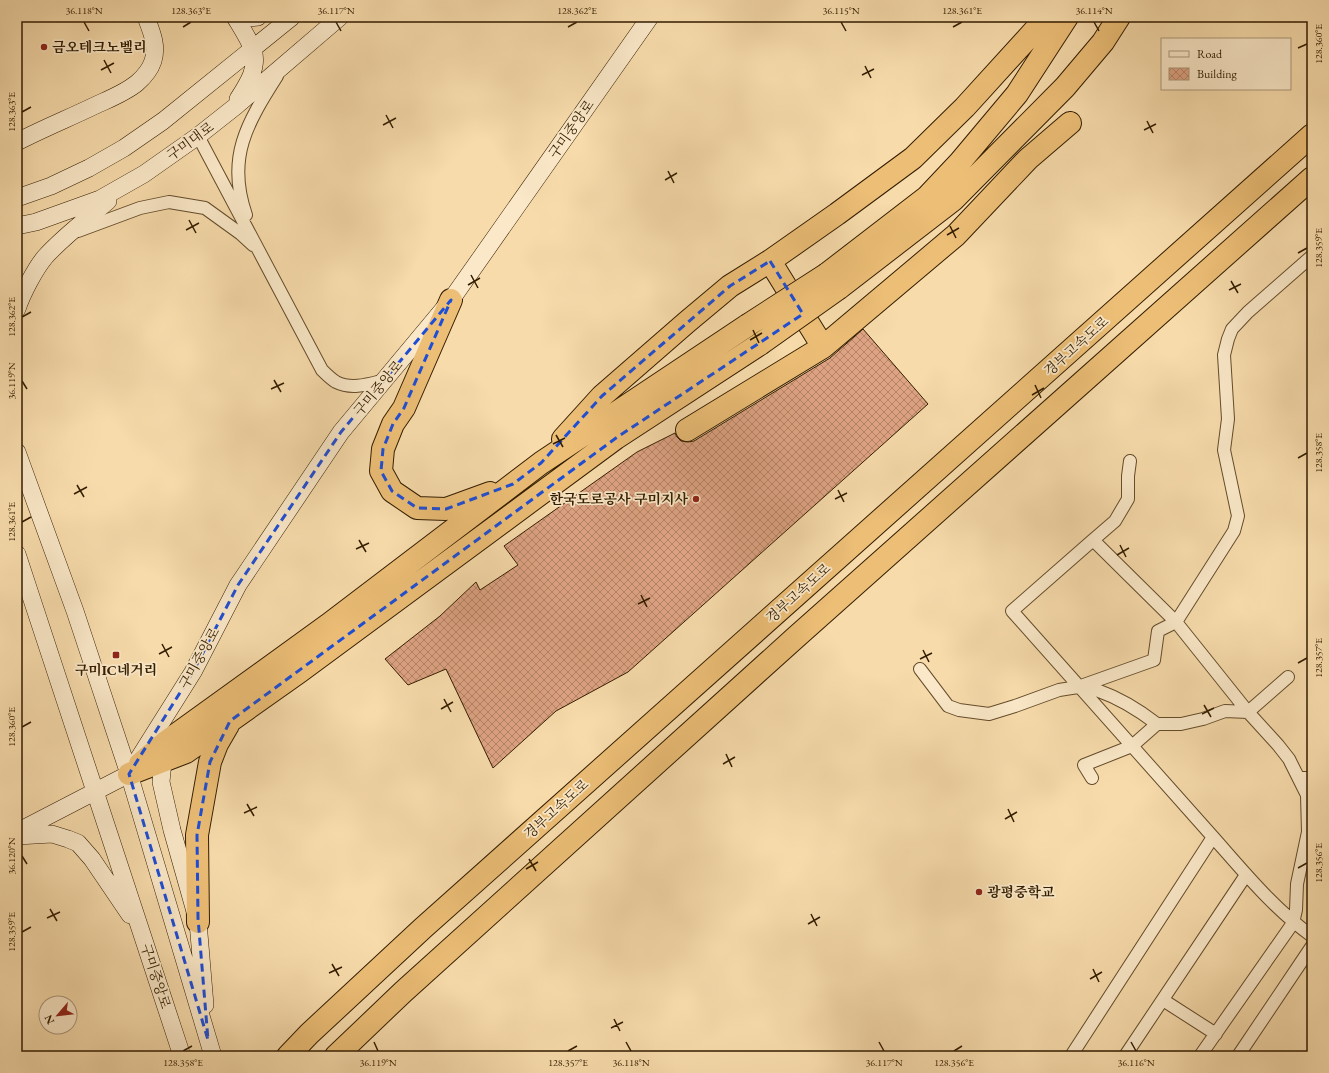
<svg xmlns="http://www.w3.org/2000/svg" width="1329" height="1073" viewBox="0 0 1329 1073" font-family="'EB Garamond','Noto Serif KR',serif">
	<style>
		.building { fill: url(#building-cross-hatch); stroke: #331d00 }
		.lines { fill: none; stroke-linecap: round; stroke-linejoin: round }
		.street-casing { stroke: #644c2b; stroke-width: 14 }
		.secondary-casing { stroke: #331d00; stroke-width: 18 }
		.highway-casing { stroke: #331d00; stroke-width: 24 }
		.street { stroke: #fae8c8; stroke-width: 12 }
		.secondary { stroke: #fae8c8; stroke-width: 17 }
		.highway { stroke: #ecbe76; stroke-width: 22 }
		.highway-bridge-casing { stroke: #331d00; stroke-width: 24; stroke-linecap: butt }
		.highway-bridge { stroke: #ecbe76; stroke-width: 22 }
		.marked { fill: none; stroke: #1d4ed8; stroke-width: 3; stroke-dasharray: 8 5; stroke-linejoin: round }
		.ticks { fill: none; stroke: #331d00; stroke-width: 1.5 }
		.poi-dot { fill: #8f2418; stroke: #fae8c8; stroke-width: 1.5 }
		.labels { text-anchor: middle; stroke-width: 3.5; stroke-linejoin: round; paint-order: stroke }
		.poi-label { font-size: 14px; font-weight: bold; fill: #331d00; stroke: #fae8c8; text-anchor: start }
		.street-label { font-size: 14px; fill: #331d00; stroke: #fae8c8 }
		.neatline { fill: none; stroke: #331d00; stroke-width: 1.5 }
		.ticks-label { font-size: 10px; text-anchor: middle; fill: #331d00 }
	</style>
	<defs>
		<pattern id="building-cross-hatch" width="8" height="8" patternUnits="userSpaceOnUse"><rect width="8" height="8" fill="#dea383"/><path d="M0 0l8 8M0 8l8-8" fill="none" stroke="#b58469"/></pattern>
	</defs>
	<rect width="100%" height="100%" fill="#f7dbab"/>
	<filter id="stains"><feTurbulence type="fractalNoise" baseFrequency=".005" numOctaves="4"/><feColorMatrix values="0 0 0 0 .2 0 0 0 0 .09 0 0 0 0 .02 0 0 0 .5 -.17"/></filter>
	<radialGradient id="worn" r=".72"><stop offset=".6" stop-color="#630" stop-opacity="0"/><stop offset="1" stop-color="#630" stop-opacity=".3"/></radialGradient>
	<path class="building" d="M863,329L928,404L628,672L556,711L493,768L446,669L408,685L385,659L440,616L476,582L480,590L518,565L504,546L637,452L675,433L677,437L681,441L688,442L694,441L830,358Z"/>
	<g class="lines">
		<defs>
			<path id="street" d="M198,136L322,370C326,374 331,379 336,382C352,390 369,384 385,380
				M246,215C226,158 247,123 277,76
				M78,231L140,208L169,202L205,208L241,234L253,245
				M1093,540L1115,521L1128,499V476L1130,461
				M920,669L948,706L959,710L989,714L1015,706L1059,690L1078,687L1154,660L1158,631L1176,622L1234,531L1238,516L1224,450L1228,419L1224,355L1228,339L1232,329L1248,312L1312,256
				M1080,687C1086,688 1093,689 1099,691C1119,698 1140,711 1157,724
				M1092,778L1084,765L1132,746L1157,724H1181L1203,719L1225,711L1248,712
				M1299,778H1312
				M1213,837L1012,611L1093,540L1176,622L1248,712
				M1163,1000L1216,1034
				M1071,1056L1213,837C1244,872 1274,909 1312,936
				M1125,1056L1246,875
				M1200,1056L1293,923L1296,910L1297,884L1308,832L1307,795L1289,759L1278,745L1248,712L1288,677
				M1238,1056L1312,946"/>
			<path id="secondary" d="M235,17C241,27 249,39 253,50C259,67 247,85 238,99
				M235,17L243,19L258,17
				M17,142C42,129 69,118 94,106C109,99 125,93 137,83C144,77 150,70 153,61C158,45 151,31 146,17
				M17,198L51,186L89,168L124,148L163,121L292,17
				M17,226L36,222L100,199L144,174L198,136L236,106L340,17
				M17,309C22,294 35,269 45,257C64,236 87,219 108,201
				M17,452L75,611L129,774L213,1056
				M17,554L182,1056
				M164,751L161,782L172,830L198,922L205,1005
				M137,761L193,672L238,585L341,432L451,300L650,17
				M17,832L129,774
				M17,836L52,834L68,839L78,843L92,859L130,915"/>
			<path id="highway" d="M770,261L823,347
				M827,274L927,197L960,162L1017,94L1067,17
				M839,288L953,200L1065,87L1103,42L1119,17
				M451,300L404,408L393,424L383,449L381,471L392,491L417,508L446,509L490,493
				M687,430L823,347L956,235L1028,159L1070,123
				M563,439L602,396L687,322L730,286L770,261L837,214L913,158L965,107L1036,29L1054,17
				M140,764L166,742L328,625L541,463L748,325
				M129,774L186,752L299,672L616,438L760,344
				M198,922L197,835L210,762L217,744L228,725
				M288,1056L309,1034L423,928L1312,135
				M336,1056L403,992L795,638L1312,178"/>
		</defs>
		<use href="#street" class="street-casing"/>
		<use href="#secondary" class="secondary-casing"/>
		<use href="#highway" class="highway-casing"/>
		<use href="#street" class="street"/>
		<use href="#secondary" class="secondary"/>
		<use href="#highway" class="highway"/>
		<defs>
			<path id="highway-bridge" d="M748,325L827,274
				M760,344L839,288"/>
		</defs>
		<use href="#highway-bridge" class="highway-bridge-casing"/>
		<use href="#highway-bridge" class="highway-bridge"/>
	</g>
	<path class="marked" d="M770,261L803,314L616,438L230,721L210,762L197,835L198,918L208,1040L129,774L193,672L238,585L341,432L451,300L404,408L393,424L383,449L381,471L392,491L417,508L446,509L513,484L541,463L602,396L730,286Z"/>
	<path class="ticks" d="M84,22L89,31M336,22L341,31M841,22L846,31M1094,22L1099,31M183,27L191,22M568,27L577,22M953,27L962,22M1298,48L1307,44M104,60L111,73M865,66L871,78M101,70L114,63M862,75L874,69M22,112L31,107M386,115L393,128M1147,121L1153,133M383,125L396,118M1144,130L1156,124M668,171L674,183M665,180L677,173M189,220L196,233M950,226L956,238M186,230L199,223M947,235L959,228M1298,253L1307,248M471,275L478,288M1231,281L1238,293M468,285L480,278M1229,290L1241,284M22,317L31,312M753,330L759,343M750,340L762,333M274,380L281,392M22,381L27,389M1035,385L1041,398M271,389L284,383M1032,395L1044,388M556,435L563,447M553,444L565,438M1298,458L1307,453M77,485L84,497M838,490L844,502M74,494L87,487M835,499L847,493M22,522L31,517M359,540L366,552M1120,545L1126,557M356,549L369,543M1117,555L1129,548M641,595L647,607M638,604L650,598M162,644L169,657M923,650L929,662M159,654L172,647M920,659L932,653M1298,663L1307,658M444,699L451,712M1204,705L1211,717M441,709L453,702M1202,714L1214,708M22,727L31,722M726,754L732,767M723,764L735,757M247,804L254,816M1008,809L1014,822M244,813L257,807M1005,819L1017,812M22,856L27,864M529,859L536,871M1298,868L1307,863M526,869L538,862M50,909L57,921M811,914L817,926M47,918L60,912M808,924L820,917M22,932L31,927M332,964L339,976M1093,969L1099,982M329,973L342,967M1090,979L1102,972M614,1019L620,1031M611,1028L623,1022M374,1042L378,1051M626,1042L631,1051M879,1042L884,1051M1131,1042L1136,1051M183,1051L192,1046M568,1051L577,1046M954,1051L962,1046"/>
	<g class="poi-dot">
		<circle cx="44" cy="47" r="4"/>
		<circle cx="696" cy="499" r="4"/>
		<rect x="112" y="651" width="8" height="8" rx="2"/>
		<circle cx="979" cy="892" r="4"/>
	</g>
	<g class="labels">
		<g class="poi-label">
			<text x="52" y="52">금오테크노벨리</text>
			<text x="688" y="504" text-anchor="end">한국도로공사 구미지사</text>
			<text x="116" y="675" text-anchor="middle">구미IC네거리</text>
			<text x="987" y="897">광평중학교</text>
		</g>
		<g class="street-label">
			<text transform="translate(571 129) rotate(-55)" y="5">구미중앙로</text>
			<text transform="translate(190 141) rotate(-36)" y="5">구미대로</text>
			<text transform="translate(1076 346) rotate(-42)" y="5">경부고속도로</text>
			<text transform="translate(378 388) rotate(-50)" y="5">구미중앙로</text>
			<text transform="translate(798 593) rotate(-42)" y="5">경부고속도로</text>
			<text transform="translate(199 658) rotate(-61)" y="5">구미중앙로</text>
			<text transform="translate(556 809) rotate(-42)" y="5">경부고속도로</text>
			<text transform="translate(156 976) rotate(72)" y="5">구미중앙로</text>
		</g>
	</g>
	<rect width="1329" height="1073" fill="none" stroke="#f7dbab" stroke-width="44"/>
	<rect x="1161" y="38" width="130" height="52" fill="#fae8c8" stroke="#aa9778"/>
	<rect x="1169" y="51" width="20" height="6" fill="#fae8c8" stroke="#aa9778"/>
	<text x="1197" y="58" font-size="12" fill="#331d00">Road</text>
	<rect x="1169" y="68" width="20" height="12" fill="url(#building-cross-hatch)" stroke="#aa9778"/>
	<text x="1197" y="78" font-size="12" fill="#331d00">Building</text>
	<g transform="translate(58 1015) rotate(242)"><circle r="19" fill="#fae8c8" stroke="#aa9778"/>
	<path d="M0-3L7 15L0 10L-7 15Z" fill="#8f2418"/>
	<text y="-6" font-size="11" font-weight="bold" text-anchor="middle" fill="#331d00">N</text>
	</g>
	<rect x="22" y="22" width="1285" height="1029" class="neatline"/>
	<g class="ticks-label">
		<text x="84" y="14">36.118°N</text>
		<text x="191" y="14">128.363°E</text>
		<text x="336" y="14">36.117°N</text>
		<text x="577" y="14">128.362°E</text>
		<text x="841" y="14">36.115°N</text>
		<text x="962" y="14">128.361°E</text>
		<text x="1094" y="14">36.114°N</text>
		<text transform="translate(1318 44) rotate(-90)" y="4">128.360°E</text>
		<text transform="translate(11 112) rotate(-90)" y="4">128.363°E</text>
		<text transform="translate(1318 248) rotate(-90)" y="4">128.359°E</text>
		<text transform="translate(11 317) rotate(-90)" y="4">128.362°E</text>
		<text transform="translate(11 381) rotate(-90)" y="4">36.119°N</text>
		<text transform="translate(1318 453) rotate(-90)" y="4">128.358°E</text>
		<text transform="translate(11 522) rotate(-90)" y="4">128.361°E</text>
		<text transform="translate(1318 658) rotate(-90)" y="4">128.357°E</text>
		<text transform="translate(11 727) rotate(-90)" y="4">128.360°E</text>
		<text transform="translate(11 856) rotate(-90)" y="4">36.120°N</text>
		<text transform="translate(1318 863) rotate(-90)" y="4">128.356°E</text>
		<text transform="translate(11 932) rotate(-90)" y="4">128.359°E</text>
		<text x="183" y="1066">128.358°E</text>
		<text x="378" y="1066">36.119°N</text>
		<text x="568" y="1066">128.357°E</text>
		<text x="631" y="1066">36.118°N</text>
		<text x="884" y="1066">36.117°N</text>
		<text x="954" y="1066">128.356°E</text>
		<text x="1136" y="1066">36.116°N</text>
	</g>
	<rect width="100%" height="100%" filter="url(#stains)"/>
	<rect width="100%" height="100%" fill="url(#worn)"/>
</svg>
